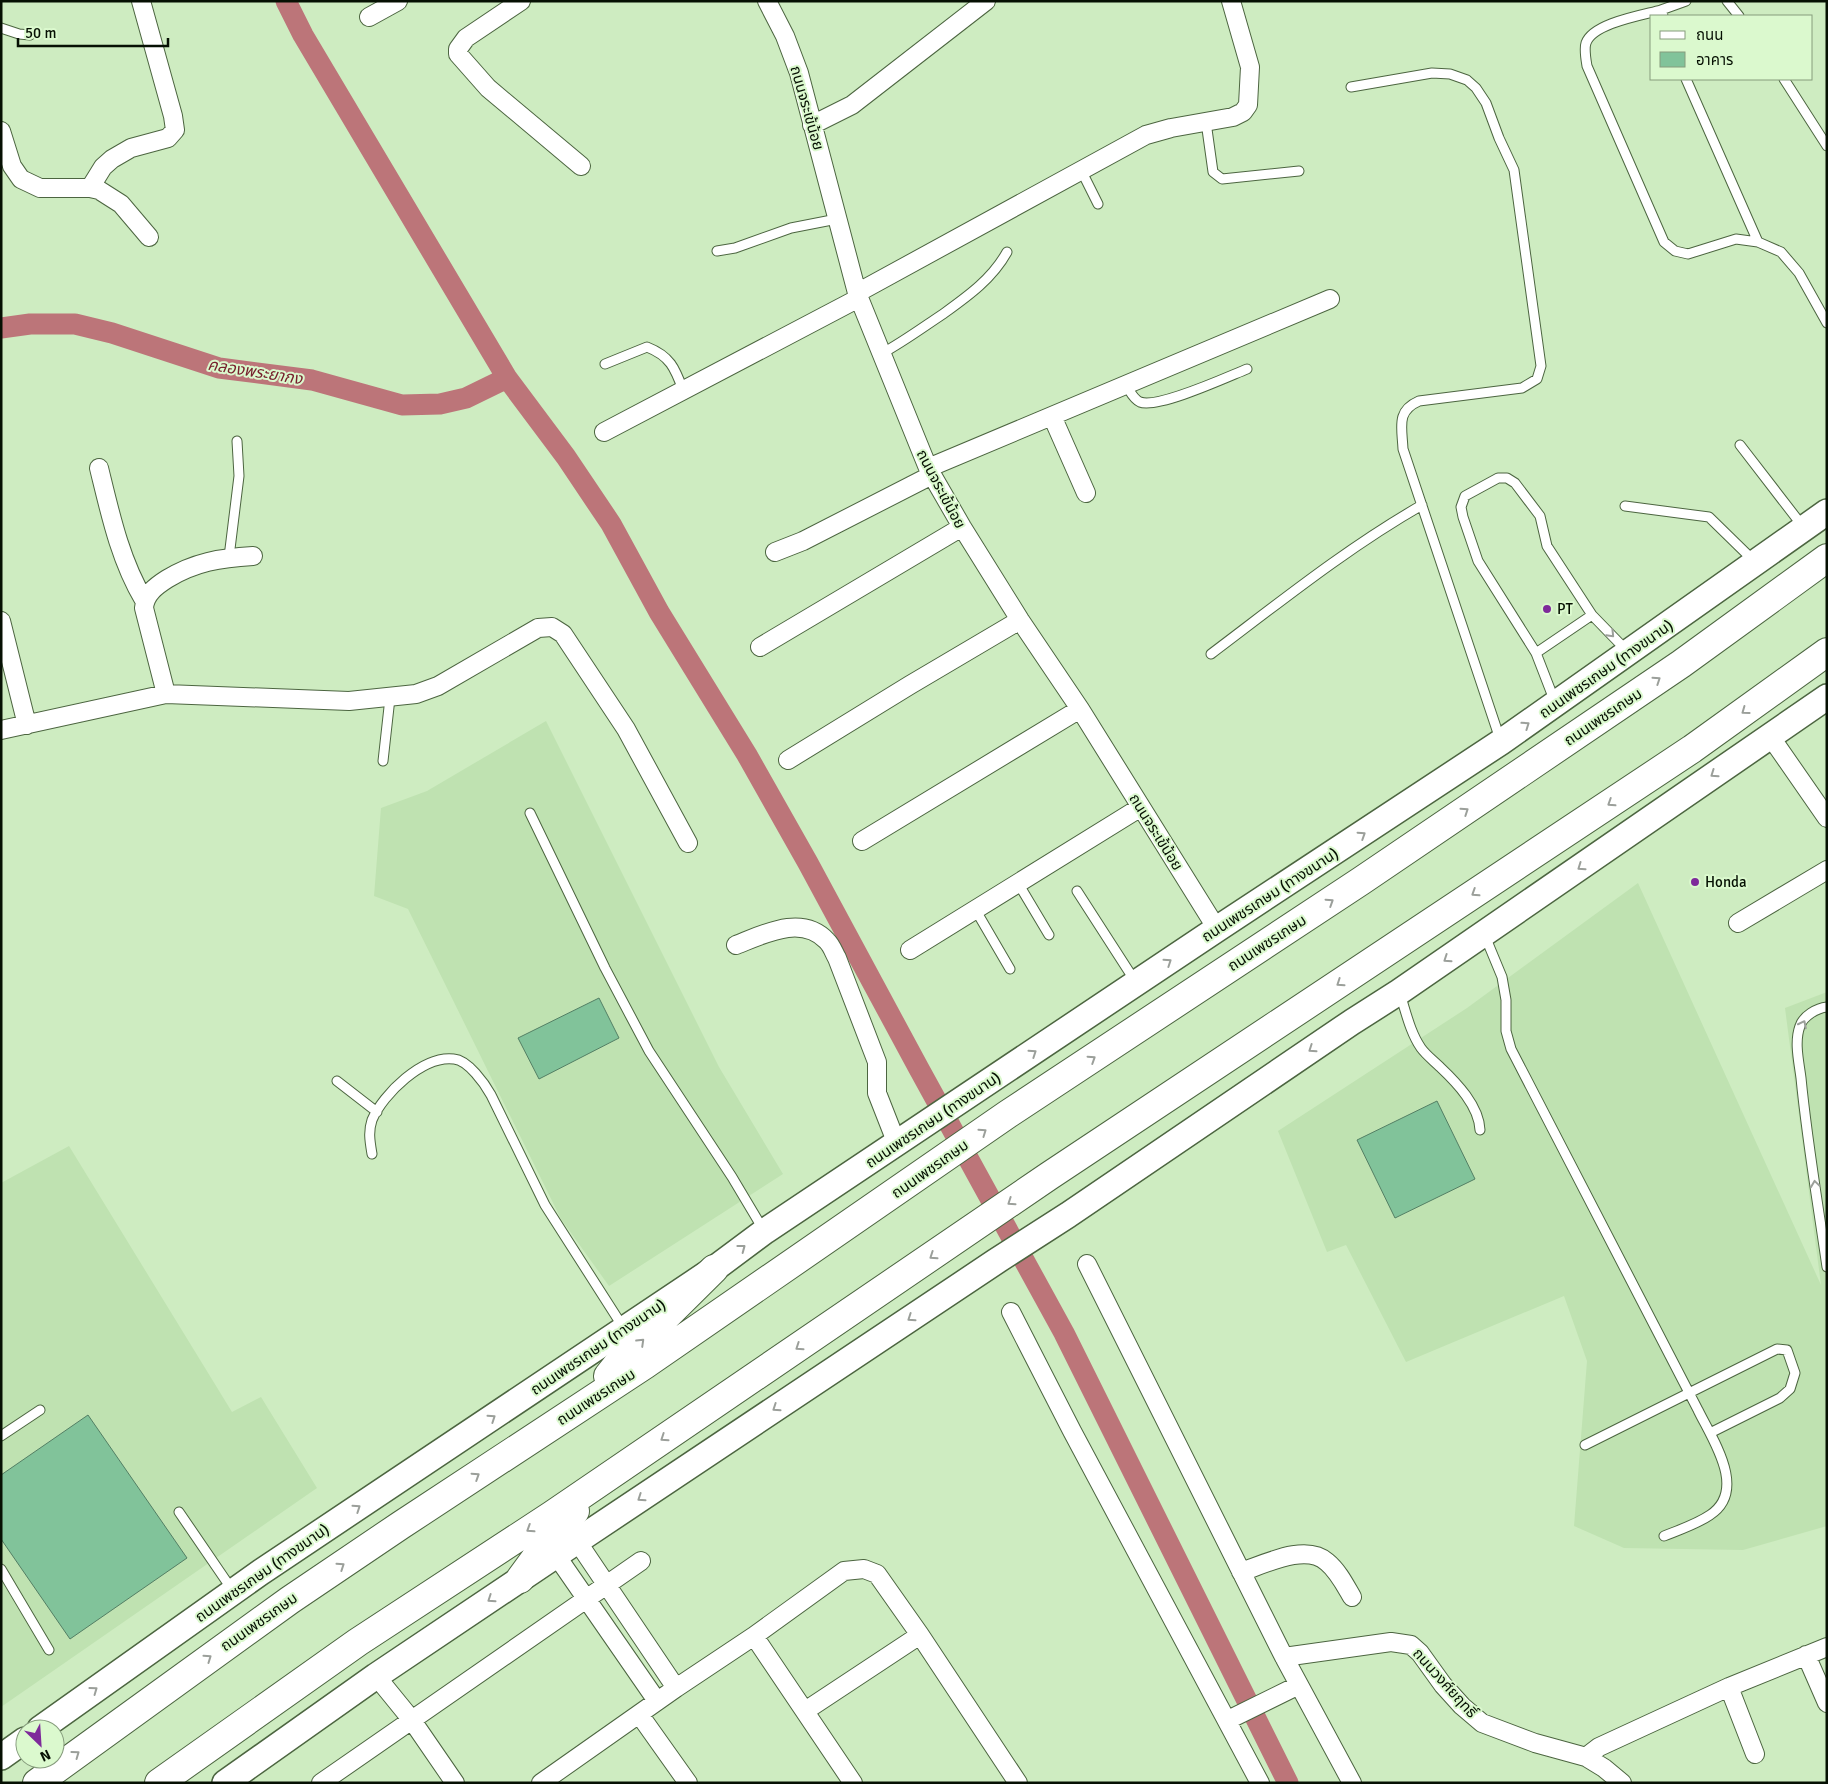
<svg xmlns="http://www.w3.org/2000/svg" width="1828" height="1784" viewBox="0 0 1828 1784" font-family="Signika,'Noto Sans Thai',sans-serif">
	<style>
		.built { fill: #bfe2b1 }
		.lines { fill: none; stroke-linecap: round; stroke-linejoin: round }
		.canal { stroke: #bc7579; stroke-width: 21 }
		.building { fill: #81c39a; stroke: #537f64 }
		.service-casing { stroke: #4c6540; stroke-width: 11 }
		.minor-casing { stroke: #4c6540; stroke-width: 20 }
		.secondary-casing { stroke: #4c6540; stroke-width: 28 }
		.trunk-casing { stroke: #4c6540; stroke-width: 30 }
		.service { stroke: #fff; stroke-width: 9 }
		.minor { stroke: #fff; stroke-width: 18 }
		.secondary { stroke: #fff; stroke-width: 25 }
		.trunk { stroke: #fff; stroke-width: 28 }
		.oneway { stroke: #9b9f9a }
		.poi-dot { fill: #7e2a9a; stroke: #dbf9ce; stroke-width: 2 }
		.labels { text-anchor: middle; stroke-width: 4; stroke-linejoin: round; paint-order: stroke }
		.street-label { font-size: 15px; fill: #061003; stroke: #dbf9ce }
		.poi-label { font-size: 15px; fill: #061003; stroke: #dbf9ce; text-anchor: start }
		.water-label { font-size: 16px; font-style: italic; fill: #77202d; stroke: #dbf9ce }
	</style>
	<rect width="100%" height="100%" fill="#ceecc1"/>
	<path class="built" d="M546,721L719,1067L783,1174L609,1286L561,1219L408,909L374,896L381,808L427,791Z
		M1638,883L1821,1285L1785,1008L1827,992V1526L1743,1550L1624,1548L1574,1526L1587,1361L1564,1296L1406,1362L1346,1245L1327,1252L1278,1131L1467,1008Z
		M69,1146L232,1412L261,1397L317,1488L1,1707V1183Z"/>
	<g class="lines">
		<path class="canal" d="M286,1L303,35L507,378L566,457L611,524L659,612L747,755L808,863L918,1067L1064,1333L1288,1783
			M1,328L30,324H75L112,333L219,368L312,380L402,405L440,404L466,398L507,378"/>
	</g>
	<path class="building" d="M599,998L619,1038L539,1079L518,1038Z
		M1437,1101L1475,1179L1395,1218L1357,1140Z
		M88,1415L187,1558L70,1639L1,1539V1475Z"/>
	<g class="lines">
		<defs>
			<path id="service" d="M1727,1L1739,16
				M1661,10C1643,15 1593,23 1586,43C1584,49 1586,60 1587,66L1664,242L1675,251L1688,254L1736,239L1758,242L1781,252L1799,273L1827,323
				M1663,16L1661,10L1686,1
				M1,28L19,34L30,35
				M1686,79L1758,242
				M1784,79L1827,146
				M1351,87L1432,73L1450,74L1467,80L1476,88L1486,103L1499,138L1514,170L1541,366L1537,379L1522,388L1419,401C1396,411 1402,427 1403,449L1500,739
				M1206,122L1213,172L1222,179L1299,171
				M1081,170L1098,204
				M717,251L735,248L791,228L837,219
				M881,354C903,342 922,328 943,314C968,296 992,279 1007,252
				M605,364L647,347C670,356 675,368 683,390
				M1126,385C1130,391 1133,399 1140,402C1158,409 1227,377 1247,369
				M1740,445L1804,528
				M1625,506L1709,517L1754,561
				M229,557L239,476L237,441
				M1536,653L1592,615
				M1211,654C1280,602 1347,548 1422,505
				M1555,702L1536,653L1478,561L1463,517L1461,507L1465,496L1498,478H1507L1515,483L1540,516L1547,546L1592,615L1627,651
				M383,761L390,698
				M530,813L605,968L649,1051L732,1177L763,1229
				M1018,883L1049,935
				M1077,891L1135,981
				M975,909L1010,969
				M1485,936L1502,977L1506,1000V1031L1511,1049L1698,1410C1712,1439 1748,1490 1710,1515C1697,1524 1679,1530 1664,1536
				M1400,994C1406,1012 1410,1032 1421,1048C1426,1055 1434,1061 1440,1067C1457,1083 1479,1106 1480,1130
				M1827,1007C1817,1008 1803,1016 1800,1026C1794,1042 1799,1062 1801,1078C1807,1141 1818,1204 1827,1267
				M337,1081L377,1112
				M372,1154C370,1142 368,1132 372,1120C383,1094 423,1055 454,1059C468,1060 485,1084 491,1095L545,1205L623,1327
				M1,1436L40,1410
				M1585,1445L1777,1349L1787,1350L1795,1373L1790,1389L1780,1398L1710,1433
				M179,1512L233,1591
				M1,1569L49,1650"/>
			<path id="minor" d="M521,1L466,38L458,49V54L488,88L581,166
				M767,1L785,36L799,73L857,293L928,468L962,527L1020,620L1080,709L1217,929
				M369,17L398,1
				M812,125L852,105L986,1
				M1,131L12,166L21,179L40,188H90L99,190L121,204L149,237
				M90,188L103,167L112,159L131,148L168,138L175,130L173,116L141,1
				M857,293L1146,135L1171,128L1233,117L1243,112L1248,105L1250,67L1231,1
				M1052,416L1086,493
				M604,432L859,298
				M99,468C110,513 120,560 144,600
				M928,468L1330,299
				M775,552L803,541L932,475
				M1,621L27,725
				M760,647L962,527
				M166,694L144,608C145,594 156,586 167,579C195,562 220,558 253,556
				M1,730L166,694L349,701L416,694L438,686L538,628L552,627L563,634L626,729L688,843
				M1770,736L1827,818
				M788,760L910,685L1020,620
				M862,841L1080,709
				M1738,923L1827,870
				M736,945C764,934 802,914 827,941C832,946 834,953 837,958L877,1062V1093L897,1144
				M910,950L1141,807
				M1087,1264L1284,1657L1352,1783
				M1011,1312L1072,1431L1260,1783
				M577,1541L676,1688
				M556,1555L657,1701
				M1241,1572C1265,1564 1306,1543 1327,1562C1338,1571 1345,1585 1352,1597
				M754,1636L853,1783
				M1806,1655L1827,1703
				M1284,1657L1391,1642L1411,1645L1420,1653L1443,1685L1462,1706L1482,1723L1535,1743L1586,1757L1604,1768L1622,1783
				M376,1676L411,1719L455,1783
				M1729,1687L1755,1754
				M805,1711L920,1635
				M639,1714L688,1783
				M1228,1720L1299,1685
				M1586,1757L1599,1747L1729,1687L1827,1647
				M321,1783L641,1561
				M541,1783L676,1688L754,1636L844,1571L864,1569L877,1574L920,1635L1018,1783"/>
			<path id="secondary" d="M40,1729L261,1572L714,1269L765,1231L1217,929L1501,742L1827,512
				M1,1757L25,1740
				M225,1783L376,1676L577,1541L995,1262L1068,1215L1352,1022L1399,992L1827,697"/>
			<path id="trunk" d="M608,1376L616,1366L714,1269
				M520,1579L553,1534L575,1511
				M37,1783L290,1600L401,1525L646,1364L1008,1114L1361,881L1681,664L1827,558
				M159,1783L358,1642L552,1515L1049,1176L1692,749L1827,652"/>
		</defs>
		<use href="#service" class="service-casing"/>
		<use href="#minor" class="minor-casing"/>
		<use href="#secondary" class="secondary-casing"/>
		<use href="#trunk" class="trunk-casing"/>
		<use href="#service" class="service"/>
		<use href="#minor" class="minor"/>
		<use href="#secondary" class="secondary"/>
		<use href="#trunk" class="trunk"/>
	</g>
	<defs><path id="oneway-chevron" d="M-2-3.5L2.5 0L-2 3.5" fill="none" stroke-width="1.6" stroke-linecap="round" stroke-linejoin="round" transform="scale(1.25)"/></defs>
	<g class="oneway">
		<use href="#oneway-chevron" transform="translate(1611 634) rotate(46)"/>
		<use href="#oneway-chevron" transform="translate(1657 680) rotate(-34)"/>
		<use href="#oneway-chevron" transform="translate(1745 711) rotate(144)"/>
		<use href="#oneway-chevron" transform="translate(1526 725) rotate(-35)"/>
		<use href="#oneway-chevron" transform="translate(1714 774) rotate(145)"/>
		<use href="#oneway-chevron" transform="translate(1611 803) rotate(147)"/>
		<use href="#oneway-chevron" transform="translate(1465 811) rotate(-34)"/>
		<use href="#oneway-chevron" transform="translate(1362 835) rotate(-33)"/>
		<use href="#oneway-chevron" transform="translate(1581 867) rotate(145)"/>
		<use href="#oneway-chevron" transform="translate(1475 893) rotate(147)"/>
		<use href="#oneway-chevron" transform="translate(1330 902) rotate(-33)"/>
		<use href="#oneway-chevron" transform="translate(1447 959) rotate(146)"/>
		<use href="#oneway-chevron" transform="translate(1168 962) rotate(-34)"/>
		<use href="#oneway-chevron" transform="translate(1340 983) rotate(146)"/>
		<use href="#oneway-chevron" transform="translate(1803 1024) rotate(-63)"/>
		<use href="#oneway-chevron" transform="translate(1312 1049) rotate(146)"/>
		<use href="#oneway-chevron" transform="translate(1033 1053) rotate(-34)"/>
		<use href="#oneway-chevron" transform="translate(1092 1059) rotate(-33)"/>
		<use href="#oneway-chevron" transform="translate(983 1132) rotate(-35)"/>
		<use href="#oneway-chevron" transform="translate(1815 1184) rotate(-98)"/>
		<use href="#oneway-chevron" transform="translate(1011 1202) rotate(146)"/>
		<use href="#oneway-chevron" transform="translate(742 1248) rotate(-37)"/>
		<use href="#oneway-chevron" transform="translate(933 1256) rotate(146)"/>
		<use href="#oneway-chevron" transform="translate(911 1318) rotate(146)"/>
		<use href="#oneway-chevron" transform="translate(641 1342) rotate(-44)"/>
		<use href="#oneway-chevron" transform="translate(799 1347) rotate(146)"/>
		<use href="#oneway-chevron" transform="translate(776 1408) rotate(146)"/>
		<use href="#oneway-chevron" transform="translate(492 1418) rotate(-34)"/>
		<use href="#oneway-chevron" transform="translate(664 1438) rotate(146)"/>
		<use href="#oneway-chevron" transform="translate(476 1476) rotate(-33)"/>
		<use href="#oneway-chevron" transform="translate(641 1498) rotate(146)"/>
		<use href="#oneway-chevron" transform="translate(357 1508) rotate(-34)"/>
		<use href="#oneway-chevron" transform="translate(530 1529) rotate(147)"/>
		<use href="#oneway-chevron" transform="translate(341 1566) rotate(-34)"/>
		<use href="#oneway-chevron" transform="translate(491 1599) rotate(146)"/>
		<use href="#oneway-chevron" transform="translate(208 1658) rotate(-35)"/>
		<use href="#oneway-chevron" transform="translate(94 1690) rotate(-36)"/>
		<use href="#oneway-chevron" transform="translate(76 1754) rotate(-36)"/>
	</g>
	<g class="poi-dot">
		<circle cx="1547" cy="609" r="5"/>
		<circle cx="1695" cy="882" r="5"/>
	</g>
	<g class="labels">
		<g class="street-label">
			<text transform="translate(807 108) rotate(74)" y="5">ถนนจระเข้น้อย</text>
			<text transform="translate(941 489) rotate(62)" y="5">ถนนจระเข้น้อย</text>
			<text transform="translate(1606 669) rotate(-35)" y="5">ถนนเพชรเกษม (ทางขนาน)</text>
			<text transform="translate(1603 717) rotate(-34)" y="5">ถนนเพชรเกษม</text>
			<text transform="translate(1156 832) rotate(58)" y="5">ถนนจระเข้น้อย</text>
			<text transform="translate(1270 895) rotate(-33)" y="5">ถนนเพชรเกษม (ทางขนาน)</text>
			<text transform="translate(1267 943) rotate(-33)" y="5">ถนนเพชรเกษม</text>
			<text transform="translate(933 1120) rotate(-34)" y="5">ถนนเพชรเกษม (ทางขนาน)</text>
			<text transform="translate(930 1169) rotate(-35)" y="5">ถนนเพชรเกษม</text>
			<text transform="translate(598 1347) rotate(-34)" y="5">ถนนเพชรเกษม (ทางขนาน)</text>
			<text transform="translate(596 1397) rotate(-33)" y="5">ถนนเพชรเกษม</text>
			<text transform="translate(262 1573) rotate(-35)" y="5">ถนนเพชรเกษม (ทางขนาน)</text>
			<text transform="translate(259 1622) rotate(-35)" y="5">ถนนเพชรเกษม</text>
			<text transform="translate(1445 1683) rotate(48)" y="5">ถนนวงศ์ยฤทธิ์</text>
		</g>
		<g class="poi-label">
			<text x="1557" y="614">PT</text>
			<text x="1705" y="887">Honda</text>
		</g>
		<g class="water-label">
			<text transform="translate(255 371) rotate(9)" y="6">คลองพระยากง</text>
		</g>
	</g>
	<rect width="1828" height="1784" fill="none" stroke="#061003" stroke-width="5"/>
	<rect x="1650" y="15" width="162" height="65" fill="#dbf9ce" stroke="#869c7d"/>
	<rect x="1660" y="31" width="25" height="8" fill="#ffffff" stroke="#869c7d"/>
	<text x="1696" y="40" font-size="15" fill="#061003">ถนน</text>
	<rect x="1660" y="52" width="25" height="15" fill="#81c39a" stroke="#869c7d"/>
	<text x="1696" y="65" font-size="15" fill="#061003">อาคาร</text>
	<g transform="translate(40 1744) rotate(155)"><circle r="24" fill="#dbf9ce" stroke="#869c7d"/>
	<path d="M0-4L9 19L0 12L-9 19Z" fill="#7e2a9a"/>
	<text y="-8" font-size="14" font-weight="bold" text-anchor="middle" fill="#061003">N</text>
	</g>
	<path d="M18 38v8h150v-8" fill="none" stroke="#061003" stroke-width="2.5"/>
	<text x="25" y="38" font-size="15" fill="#061003" stroke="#dbf9ce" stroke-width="4" paint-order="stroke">50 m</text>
</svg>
